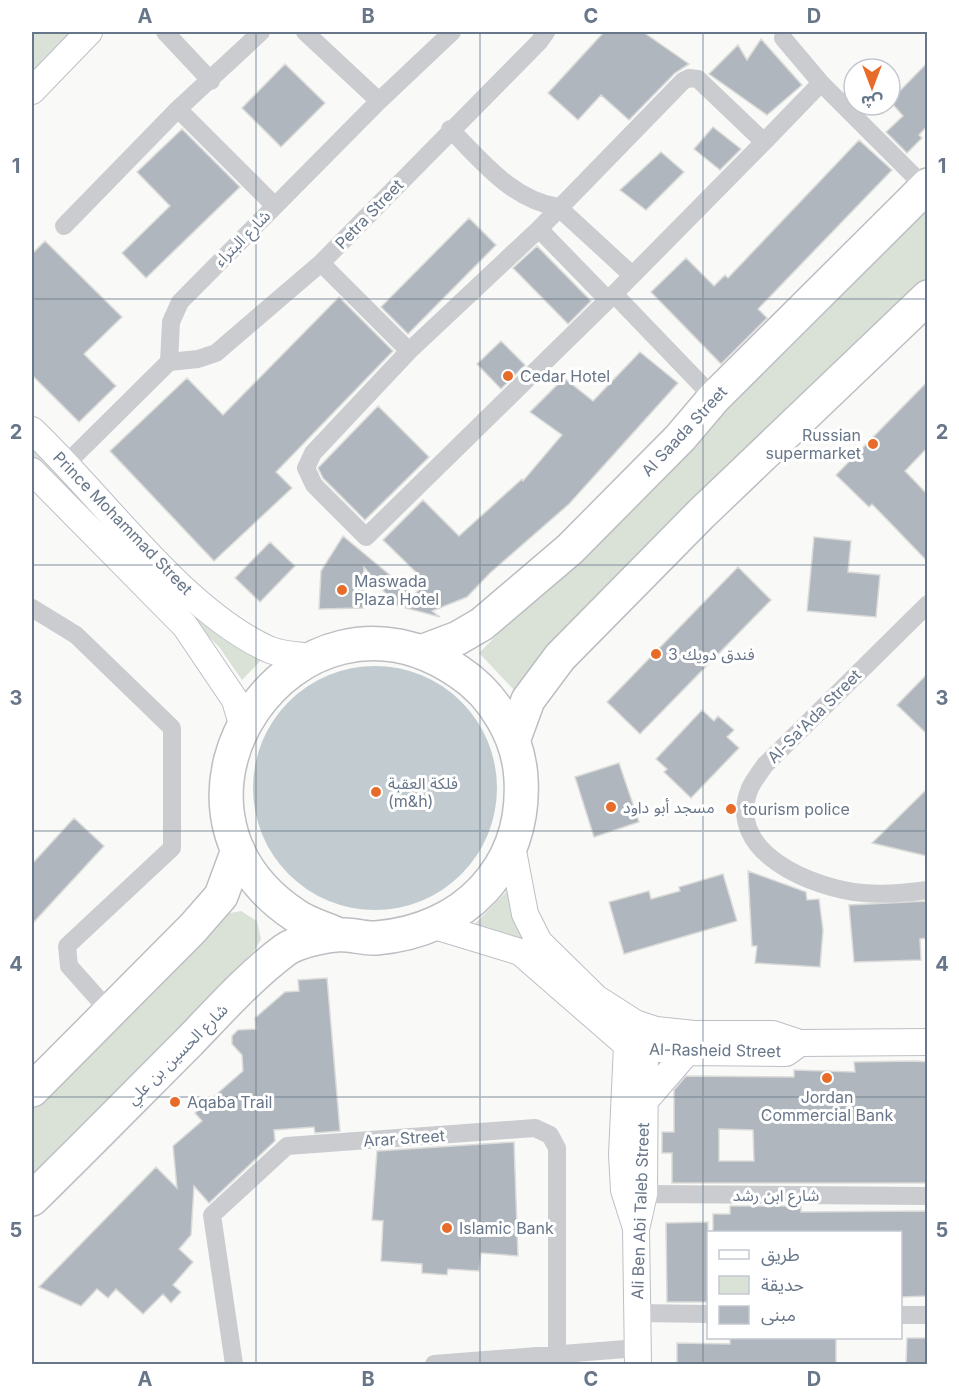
<svg xmlns="http://www.w3.org/2000/svg" width="959" height="1396" viewBox="0 0 959 1396" font-family="Inter,'Noto Sans Arabic',sans-serif">
	<style>
		.green { fill: #dae2d8 }
		.water { fill: #c2cbd0 }
		.building { fill: #afb6bd; stroke: #dbdbd9; stroke-width: 1.5; fill-rule: evenodd }
		.lines { fill: none; stroke-linecap: round; stroke-linejoin: round }
		.secondary-casing { stroke: #bcbfc5; stroke-width: 28 }
		.highway-casing { stroke: #bcbec2; stroke-width: 36 }
		.street { stroke: #caccd0; stroke-width: 18 }
		.secondary { stroke: #fff; stroke-width: 26 }
		.highway { stroke: #fff; stroke-width: 33 }
		.grid { fill: none; stroke: #687689; stroke-width: 1.5; stroke-opacity: 0.55 }
		.poi-dot { fill: #e86c29; stroke: #fff; stroke-width: 2 }
		.labels { text-anchor: middle; stroke-width: 6; stroke-linejoin: round; paint-order: stroke }
		.street-label { font-size: 16px; fill: #687689; stroke: #fff }
		.poi-label { font-size: 16px; fill: #687689; stroke: #fff; text-anchor: start }
		.neatline { fill: none; stroke: #687689; stroke-width: 2 }
		.grid-label { font-size: 20px; text-anchor: middle; font-weight: bold; fill: #687689 }
	</style>
	<rect width="100%" height="100%" fill="#f9faf7"/>
	<path class="green" d="M32,32H78L32,74Z
		M927,204V289L514,690L479,653Z
		M32,441L265,656L242,680L219,647L32,457Z
		M512,886L520,914L616,1022L473,926Z
		M241,911L257,921L261,939L253,953L32,1176V1103L225,914Z"/>
	<path class="water" d="M253 788a122 122 0 1 1 244 0a122 122 0 1 1-244 0Z"/>
	<path class="building" d="M604,32H643L689,64L675,73L629,120L601,95L578,120L548,93Z
		M761,39L802,85L767,115L709,74L738,45L747,60Z
		M927,63V126L919,135L922,138L907,153L886,132L903,116L890,101Z
		M285,64L325,103L281,147L242,108Z
		M713,127L741,149L720,170L694,149Z
		M182,129L240,187L146,278L122,253L170,206L137,172Z
		M859,140L892,170L758,309L767,318L721,364L651,292L686,258L714,286L725,275L728,278Z
		M661,152L684,172L646,210L620,190Z
		M469,218L496,245L408,334L381,307Z
		M45,241L122,317L84,354L116,386L79,422L32,375V254Z
		M537,246L591,301L568,324L513,268Z
		M339,297L393,351L276,472L292,488L214,561L110,451L187,378L223,415Z
		M501,341L525,365L501,389L477,364Z
		M640,352L678,383L569,504L490,573L467,597L432,611L440,617L395,605L364,567L363,608L319,609L321,571L343,536L414,595L426,582L383,540L423,500L459,536L522,479L523,481L562,435L530,412L564,378L593,401Z
		M927,382V448L905,471L927,494V561L872,504L869,507L836,475Z
		M378,406L429,457L365,520L323,478L318,468Z
		M814,537L851,541L848,572L880,575L876,617L807,611Z
		M270,542L295,566L260,602L235,578Z
		M738,567L771,600L640,734L607,702Z
		M927,674V734L897,705Z
		M702,710L714,721L718,716L734,730L727,737L739,748L691,798L664,772L667,769L656,759Z
		M619,763L639,822L594,837L575,777Z
		M927,789V856L872,843Z
		M74,818L104,846L32,924V864Z
		M748,871L806,892L807,900L819,899L823,930L820,967L755,963L757,946H752Z
		M723,874L737,921L624,954L609,902L649,891L651,899L680,891L679,887Z
		M927,901V938L920,939L921,960L854,962L849,905Z
		M327,978L340,1131L315,1133L314,1127L274,1130L275,1141L209,1203L194,1186L191,1235L179,1249L193,1262L173,1285L181,1292L171,1303L163,1294L143,1314L116,1289L108,1298L97,1289L81,1306L39,1287L156,1167L177,1188L173,1146L202,1121L195,1113L243,1071L242,1055L232,1044V1036L238,1030L256,1029L255,1018L285,992L299,991L298,980Z
		M916,1061L927,1062V1183H672V1153H662V1132H674V1090L686,1076L794,1077V1070L855,1072L854,1062ZM719,1129L753,1130L754,1161H719Z
		M514,1142L518,1256L481,1253L479,1271L448,1269L447,1275L422,1273V1264L381,1261L383,1221L372,1220L377,1151Z
		M730,1206H801V1212L927,1211V1296L900,1297V1233H713V1214H730Z
		M708,1222V1302H667L666,1223Z
		M730,1338H836V1365H677V1343L730,1344Z
		M907,1338H927V1365H906Z"/>
	<g class="lines">
		<defs>
			<path id="secondary" d="M32,91L89,32
				M32,430C102,496 181,609 268,649C280,655 299,655 313,657
				M32,471L185,626L235,700L242,724
				M512,846L525,914L539,942L596,998L635,1023L656,1030L694,1034H773L800,1043L928,1042
				M435,926L520,952L627,1045L687,1052L786,1053L800,1043
				M632,1031L627,1045L622,1155L624,1190L636,1228
				M643,1103L687,1052
				M638,1364L636,1229L644,1194L645,1048L639,1034"/>
			<path id="highway" d="M421,652L458,638L482,624L570,549L680,438L714,398L928,185
				M513,741L528,700L560,657L701,514L928,297
				M32,1090L193,928L221,896L238,850
				M32,1199C84,1148 136,1095 188,1043C219,1011 250,976 285,950C296,942 322,936 336,935C349,933 363,939 376,938C464,931 526,868 521,779C519,737 494,695 459,672C297,561 128,803 295,915C307,924 324,928 337,934"/>
		</defs>
		<use href="#secondary" class="secondary-casing"/>
		<use href="#highway" class="highway-casing"/>
		<path class="street" d="M165,32L211,81
			M305,32L379,101
			M783,38L821,83L925,187
			M178,109L275,206
			M450,129C482,161 512,200 558,207
			M558,207L632,275
			M64,226L178,109L261,32
			M539,229L608,300
			M321,263L409,351
			M614,294L764,142
			M169,362L198,359L216,353L321,263L539,42L546,32
			M714,398L614,294L366,537L314,485L306,468L313,453L409,351L539,229L683,81L689,78L698,79L764,142L821,83
			M67,463L169,362L171,322L180,302L379,101L452,32
			M928,604L765,765C760,772 754,780 750,788C723,853 815,889 863,893C885,895 906,893 928,890
			M32,608L76,635L172,728V848L67,946L69,966L109,1011
			M634,1200L644,1194L928,1196
			M637,1313L708,1314
			M900,1315H928
			M234,1364L212,1215L287,1146L535,1128L550,1135L557,1148V1355
			M434,1364L638,1348"/>
		<use href="#secondary" class="secondary"/>
		<use href="#highway" class="highway"/>
	</g>
	<path class="grid" d="M256,32V1364M480,32V1364M703,32V1364M32,299H928M32,565H928M32,831H928M32,1097H928"/>
	<g class="poi-dot">
		<circle cx="508" cy="376" r="6"/>
		<circle cx="873" cy="444" r="6"/>
		<circle cx="342" cy="590" r="6"/>
		<circle cx="656" cy="654" r="6"/>
		<circle cx="376" cy="792" r="6"/>
		<circle cx="611" cy="807" r="6"/>
		<circle cx="731" cy="809" r="6"/>
		<circle cx="827" cy="1078" r="6"/>
		<circle cx="175" cy="1102" r="6"/>
		<circle cx="447" cy="1228" r="6"/>
	</g>
	<g class="labels">
		<g class="street-label">
			<text transform="translate(369 214) rotate(-46)" y="6">Petra Street</text>
			<text transform="translate(242 238) rotate(-45)" y="6">شارع البتراء</text>
			<text transform="translate(684 431) rotate(-47)" y="6">Al Saada Street</text>
			<text transform="translate(123 523) rotate(46)" y="6">Prince Mohammad Street</text>
			<text transform="translate(814 716) rotate(-45)" y="6">Al-Sa'Ada Street</text>
			<text transform="translate(715 1050) rotate(1)" y="6">Al-Rasheid Street</text>
			<text transform="translate(177 1054) rotate(-45)" y="6">شارع الحسين بن علي</text>
			<text transform="translate(404 1138) rotate(-4)" y="6">Arar Street</text>
			<text x="776" y="1201">شارع ابن رشد</text>
			<text transform="translate(640 1211) rotate(-88)" y="6">Ali Ben Abi Taleb Street</text>
		</g>
		<g class="poi-label">
			<text x="520" y="382">Cedar Hotel</text>
			<text x="861" y="441" text-anchor="end">Russian<tspan x="861" dy="18">supermarket</tspan></text>
			<text x="354" y="587">Maswada<tspan x="354" dy="18">Plaza Hotel</tspan></text>
			<text x="668" y="660">فندق دويك 3</text>
			<text x="388" y="789">فلكة العقبة<tspan x="388" dy="18">(m&amp;h)</tspan></text>
			<text x="623" y="813">مسجد أبو داود</text>
			<text x="743" y="815">tourism police</text>
			<text x="827" y="1103" text-anchor="middle">Jordan<tspan x="827" dy="18">Commercial Bank</tspan></text>
			<text x="187" y="1108">Aqaba Trail</text>
			<text x="459" y="1234">Islamic Bank</text>
		</g>
	</g>
	<rect width="959" height="1396" fill="none" stroke="#ffffff" stroke-width="66"/>
	<rect x="707" y="1231" width="195" height="108" fill="#ffffff" stroke="#c3c8d0" stroke-width="1.5"/>
	<rect x="719" y="1250" width="30" height="9" fill="#ffffff" stroke="#c3c8d0" stroke-width="1.5"/>
	<text x="761" y="1261" font-size="18" fill="#687689">طريق</text>
	<rect x="719" y="1276" width="30" height="18" fill="#dae2d8" stroke="#c3c8d0" stroke-width="1.5"/>
	<text x="761" y="1291" font-size="18" fill="#687689">حديقة</text>
	<rect x="719" y="1306" width="30" height="18" fill="#afb6bd" stroke="#c3c8d0" stroke-width="1.5"/>
	<text x="761" y="1321" font-size="18" fill="#687689">مبنى</text>
	<g transform="translate(872 87) rotate(180)"><circle r="28" fill="#ffffff" stroke="#c3c8d0" stroke-width="1.5"/>
	<path d="M0-4.5L10 22L0 15L-10 22Z" fill="#e86c29"/>
	<text y="-9" font-size="16" font-weight="bold" text-anchor="middle" fill="#687689">ش</text>
	</g>
	<rect x="33" y="33" width="893" height="1330" class="neatline"/>
	<g class="grid-label">
		<text x="145" y="23">A</text>
		<text x="368" y="23">B</text>
		<text x="591" y="23">C</text>
		<text x="814" y="23">D</text>
		<text x="16" y="173">1</text>
		<text x="942" y="173">1</text>
		<text x="16" y="439">2</text>
		<text x="942" y="439">2</text>
		<text x="16" y="705">3</text>
		<text x="942" y="705">3</text>
		<text x="16" y="971">4</text>
		<text x="942" y="971">4</text>
		<text x="16" y="1237">5</text>
		<text x="942" y="1237">5</text>
		<text x="145" y="1386">A</text>
		<text x="368" y="1386">B</text>
		<text x="591" y="1386">C</text>
		<text x="814" y="1386">D</text>
	</g>
</svg>
